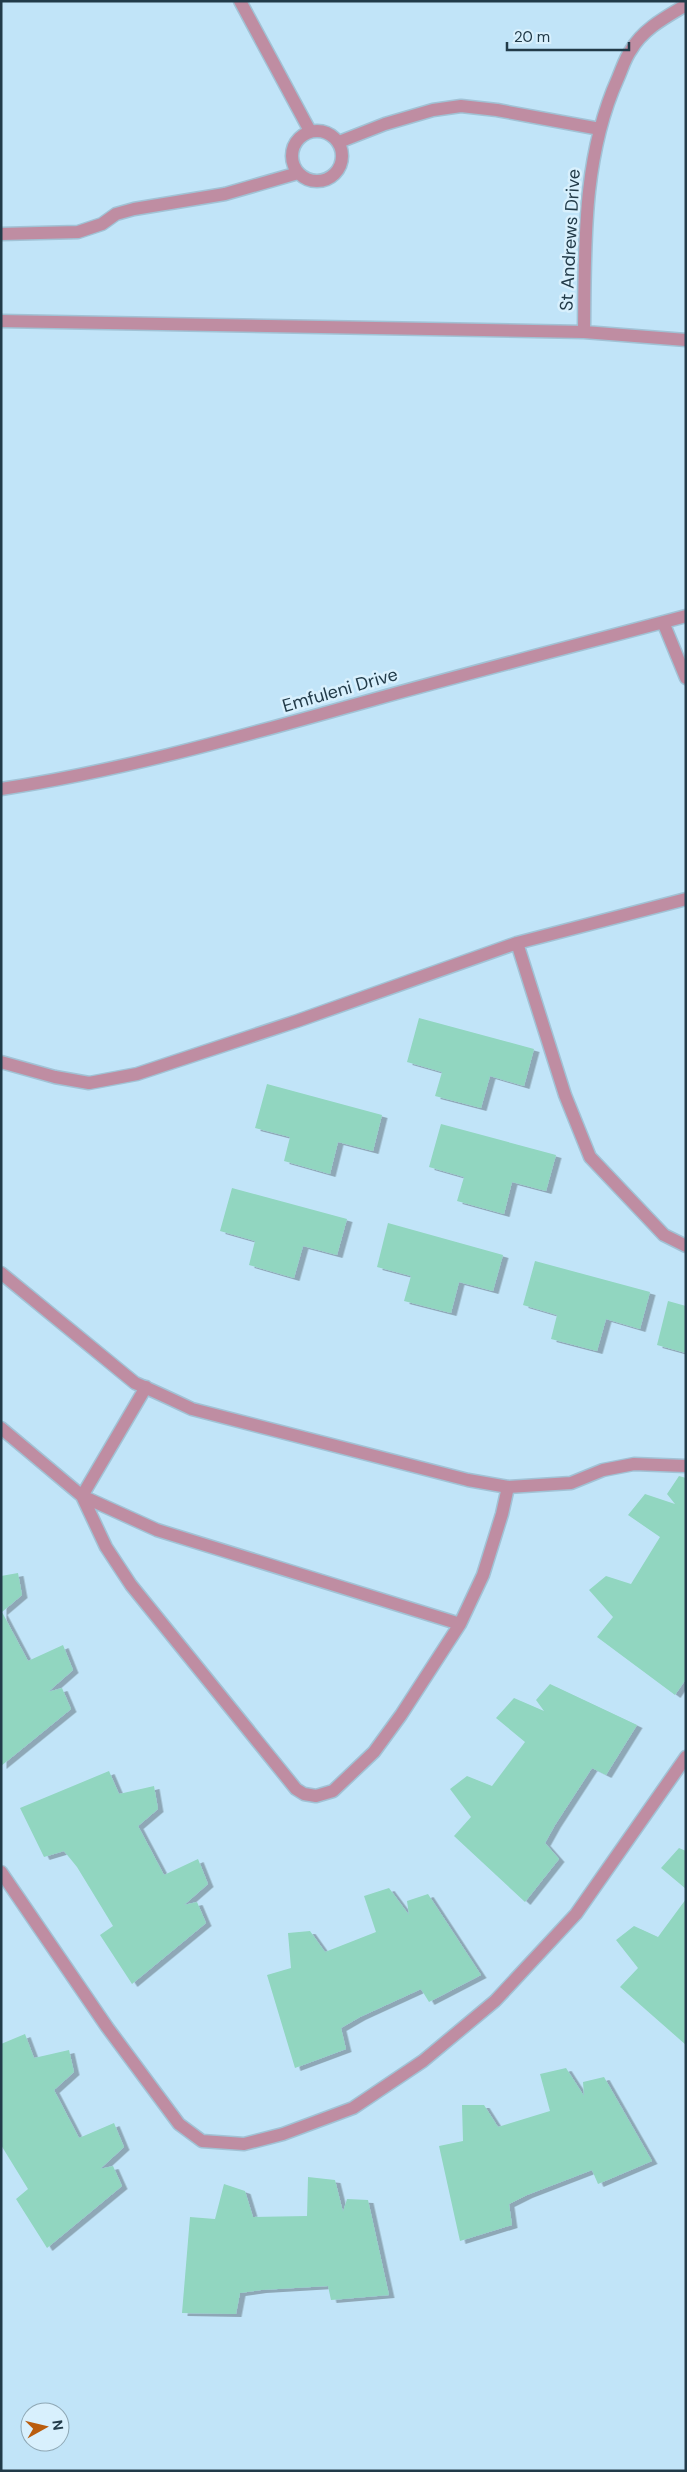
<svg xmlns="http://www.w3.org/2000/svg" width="687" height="2472" viewBox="0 0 687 2472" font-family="'DM Sans',sans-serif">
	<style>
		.building { fill: #91d6c0; filter: url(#shadow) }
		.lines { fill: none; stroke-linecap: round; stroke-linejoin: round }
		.lane-casing { stroke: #a1c2d5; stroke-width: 15 }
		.street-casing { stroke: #a1c2d5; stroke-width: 15 }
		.lane { stroke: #bf8da2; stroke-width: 12 }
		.street { stroke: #bf8da2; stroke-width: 12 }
		.labels { text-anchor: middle; stroke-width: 5; stroke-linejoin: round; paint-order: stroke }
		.street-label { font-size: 18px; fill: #223b49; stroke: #d8f0fd }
	</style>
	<defs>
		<filter id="shadow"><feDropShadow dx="5.5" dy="3" stdDeviation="0" flood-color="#0004"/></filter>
	</defs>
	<rect width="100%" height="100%" fill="#c1e4f8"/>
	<path class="building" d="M419,1018L534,1049L524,1086L490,1076L481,1108L435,1096L442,1072L407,1062Z
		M267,1084L382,1115L373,1151L338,1142L330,1174L284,1161L290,1137L255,1128Z
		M441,1124L556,1155L546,1191L512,1182L504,1214L457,1201L464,1177L429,1167Z
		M232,1188L347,1219L337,1255L303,1246L294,1278L249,1265L255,1241L220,1231Z
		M388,1223L503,1255L493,1291L459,1282L451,1313L404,1301L411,1276L377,1267Z
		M535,1261L650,1292L640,1329L606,1319L597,1351L551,1339L557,1315L523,1305Z
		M668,1301L686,1306V1353L657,1345Z
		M679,1476L686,1478V1679L675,1695L597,1637L613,1617L589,1590L606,1576L631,1584L660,1537L628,1515L645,1494L675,1504L667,1494Z
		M18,1573L22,1595L2,1612L28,1661L63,1645L73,1670L48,1692L62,1688L71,1709L1,1766V1576Z
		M550,1684L637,1725L606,1775L592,1768L555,1825L545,1843L559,1859L525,1902L454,1836L471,1817L450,1789L467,1776L492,1786L525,1742L496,1718L514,1698L544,1711L536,1700Z
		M109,1771L119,1794L154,1786L158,1809L138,1826L164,1875L198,1859L208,1884L184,1905L197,1902L206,1923L132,1984L100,1935L113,1926L77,1867L64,1851L44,1857L20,1808Z
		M679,1848L686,1851V1889L661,1868Z
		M389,1888L409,1915L407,1901L428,1894L481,1975L429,2002L421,1989L360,2017L341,2028L346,2049L295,2068L267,1975L291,1968L288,1933L310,1931L325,1952L376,1932L364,1896Z
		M686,1899V2045L620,1987L638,1968L616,1940L634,1926L658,1937Z
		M25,2034L34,2058L69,2050L74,2072L54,2090L79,2138L114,2123L124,2147L100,2169L113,2166L122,2186L47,2248L16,2199L28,2189L1,2145V2044Z
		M566,2068L584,2096L583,2082L604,2077L652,2161L598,2184L592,2170L527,2195L509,2204L512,2225L460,2241L439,2146L463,2141L462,2105H484L498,2127L550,2111L540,2074Z
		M308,2177L335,2180L343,2212L347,2199L368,2200L389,2295L331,2300L328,2286L261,2290L240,2293L236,2314L182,2313L190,2217L215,2219L224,2184L245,2191L253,2217L307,2216Z"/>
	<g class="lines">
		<defs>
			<path id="lane" d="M1,1273L135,1383C154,1391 173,1400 192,1409L468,1480L508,1487L502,1514L483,1575L460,1624L401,1715L374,1752L333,1791L316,1796L304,1794L296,1789L131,1585L106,1547L82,1496L146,1387
				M1,1428L82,1496L157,1530L460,1624
				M508,1487L571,1483L603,1470L634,1464L686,1466
				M1,1872L107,2027L179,2124L202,2141L244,2144L283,2134L353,2108L423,2061L495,2001L576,1914L686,1757"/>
			<path id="street" d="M240,1L310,131
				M292 156a25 25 0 1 1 50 0a25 25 0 1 1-50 0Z
				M339,142L385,124L433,110L461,106L497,110L600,129
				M1,234L78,232L102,224L116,214L134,209L225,194L298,173
				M1,321L584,332L686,340
				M584,332C585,246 582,158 618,78C622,69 625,58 631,50C643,29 666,17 686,5
				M663,622L686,678
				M1,789C127,770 249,734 372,700C476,671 581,644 686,616
				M517,943L565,1095L590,1157L664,1235L686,1246
				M1,1062L55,1077L89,1083L137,1074L297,1021L517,943L686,899"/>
		</defs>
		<use href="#lane" class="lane-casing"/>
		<use href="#street" class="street-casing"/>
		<use href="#lane" class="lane"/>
		<use href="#street" class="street"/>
	</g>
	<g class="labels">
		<g class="street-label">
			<text transform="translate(570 240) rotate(-87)" y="6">St Andrews Drive</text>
			<text transform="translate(340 690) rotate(-16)" y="6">Emfuleni Drive</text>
		</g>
	</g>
	<rect width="687" height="2472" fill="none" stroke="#223b49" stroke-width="5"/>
	<g transform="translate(45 2427) rotate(82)"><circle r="24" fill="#d8f0fd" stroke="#8fa8b5"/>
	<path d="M0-4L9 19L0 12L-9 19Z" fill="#ba5d0e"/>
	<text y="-8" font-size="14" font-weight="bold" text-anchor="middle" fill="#223b49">N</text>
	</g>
	<path d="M507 42v8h122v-8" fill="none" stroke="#223b49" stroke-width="2.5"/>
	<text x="514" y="42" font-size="15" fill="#223b49" stroke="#d8f0fd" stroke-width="4" paint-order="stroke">20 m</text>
</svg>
